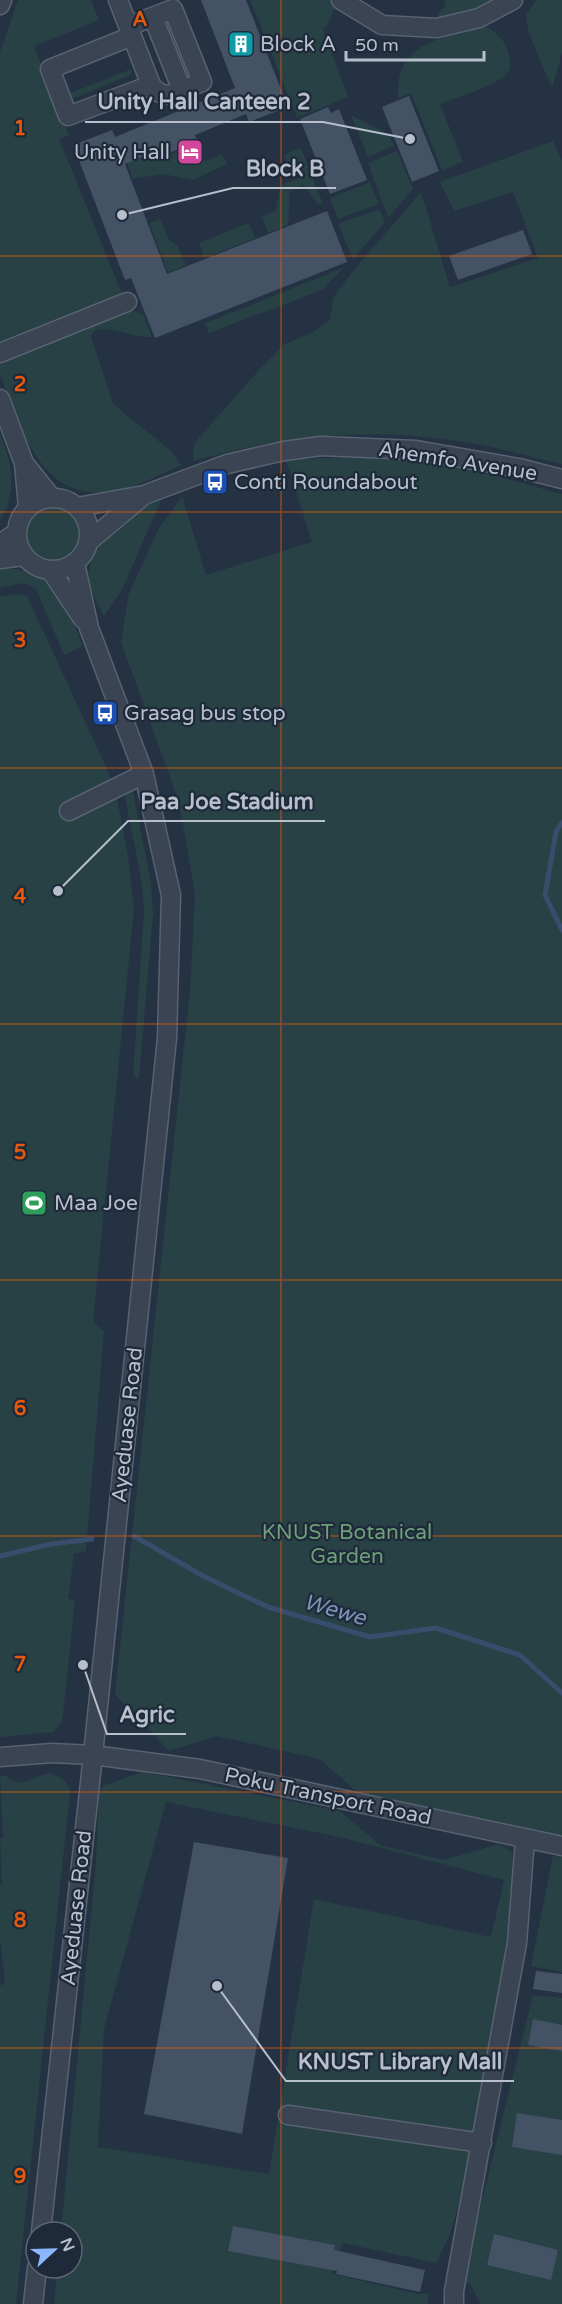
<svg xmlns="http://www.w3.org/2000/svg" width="562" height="2304" viewBox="0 0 562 2304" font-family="'Varela Round',sans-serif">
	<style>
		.green { fill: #274145; fill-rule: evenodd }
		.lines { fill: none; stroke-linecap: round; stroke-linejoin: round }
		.stream { stroke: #384d6c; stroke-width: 5 }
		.building { fill: #445266 }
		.minor-casing { stroke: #586270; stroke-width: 21 }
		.minor { stroke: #3a4453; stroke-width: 18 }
		.grid { fill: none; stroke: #e8590c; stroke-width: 1.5; stroke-opacity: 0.55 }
		.labels { text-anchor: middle; stroke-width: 4.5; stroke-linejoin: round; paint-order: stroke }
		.poi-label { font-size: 21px; fill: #b7bfcd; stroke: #1e2939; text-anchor: start }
		.street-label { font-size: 21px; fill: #b7bfcd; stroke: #1e2939 }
		.park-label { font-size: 21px; fill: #6d9f78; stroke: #1e2939 }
		.water-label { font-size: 22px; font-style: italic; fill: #7c95b6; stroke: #1e2939 }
		.grid-label { font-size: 20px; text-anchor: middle; font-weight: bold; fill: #e8590c; stroke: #1e2939; stroke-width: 4.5; stroke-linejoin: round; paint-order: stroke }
		.leader { fill: none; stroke: #b7bfcd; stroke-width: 2 }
		.callout-dot { fill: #b7bfcd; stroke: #1e2939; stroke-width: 2 }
		.callout-label { font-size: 22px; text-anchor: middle; font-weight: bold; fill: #b7bfcd; stroke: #1e2939; stroke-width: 4.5; stroke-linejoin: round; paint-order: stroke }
	</style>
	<rect width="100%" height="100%" fill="#253244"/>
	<path class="green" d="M18,0H91L99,20L34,46L69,135L59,139L123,296L0,343V52Z
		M250,0H339L327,25L323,29L348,97L297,118Z
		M445,0H500L495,4L441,20L437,16L445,6Z
		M536,0H562V53L552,88L528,31L526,15Z
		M485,26C496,33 506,40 509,54C510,60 512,66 508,72C497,87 458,96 440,104L463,162L442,170L411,93L398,98C395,41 442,39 485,26Z
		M129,70L132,71L131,75L65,102L63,96Z
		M351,115L389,135L394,146L368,157Z
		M553,141L562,160V464C529,457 497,447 464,442C365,427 290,434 194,461L193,449L196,441L259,370L285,344L313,332L330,320L333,298L352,272L421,192L450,287L538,258L513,192L454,211L440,182Z
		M189,147L196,159L206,161L222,154L227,164L193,180L163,174L133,179L127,163L160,150L163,157Z
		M301,148L323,204H318L304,185L290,191L288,225L268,233L262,217L276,210L280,186L299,178L298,164L287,161L283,155Z
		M397,151L413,189L388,218L368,163Z
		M370,182L379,204L338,219L330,198Z
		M379,209L385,222L353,259L338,224Z
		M160,219L169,240L178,246L186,265L168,273L149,223Z
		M249,223L255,238L204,258L199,243Z
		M343,268L322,290L209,333L205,323Z
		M128,309L143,314L152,337C132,339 115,325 94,331L91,336L113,404L171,451L181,465C163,473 145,483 126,488C43,512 23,433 0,374V363Z
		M0,434C13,463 17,492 0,521Z
		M399,455L452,464L562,494V1837L357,1792L320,1759L217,1736L169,1751L115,1694L190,991L195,894L179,802L121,642L129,593L159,528L182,496L206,575L312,542L286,460Z
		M163,496L122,590L104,616C99,605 88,589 89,577C89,536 131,512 163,496Z
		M25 534a28 28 0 1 1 56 0a28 28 0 1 1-56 0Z
		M0,568C18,568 46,573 58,589C65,598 77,633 83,646L64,655L36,589L24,583L0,588Z
		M19,594L27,596L106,767L116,794L128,856L134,909L93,1321L104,1331L86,1551L74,1554L68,1598L75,1601L63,1715L61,1723L53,1732L0,1737V597Z
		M124,792H133L151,882L153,914L139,1078L133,1076L144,911L141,878Z
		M143,1772L340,1811L380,1845L444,1860L499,1844L512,1852L511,1955L474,2154L450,2234L436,2263L342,2243L332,2274L419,2294H429L427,2304H54L57,2268H72V2232H61L96,1862L99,1789L105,1785ZM166,1802L339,1837L504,1880L491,1937L314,1899L269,2174L98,2147L104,2029Z
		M51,1773C61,1778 69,1781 70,1793L16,2304H0V1985L5,1984L0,1938V1886L2,1885L0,1838L3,1837L0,1776C9,1775 10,1780 18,1782C25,1784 41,1774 51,1773Z
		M553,1856L562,1857V1972L531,1966Z
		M533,1995L562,1998V2304H480L470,2283H465L464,2272Z"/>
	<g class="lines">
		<path class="stream" d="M562,823L556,832L545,895L562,930
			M134,1536L203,1576L268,1607L370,1637L436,1628L520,1655L562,1693
			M0,1556L51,1544L92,1539"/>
	</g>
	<path class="building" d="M201,0H246L288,107L249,122L246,114L195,135L198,142L163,155L161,149L125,164L167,274L327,211L347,262L155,338L131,278L125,280L73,145L112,130L115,137L235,88Z
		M409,96L439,171L412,182L382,107Z
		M328,107L331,113L339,109L367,180L330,194L300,119Z
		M523,230L532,254L458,280L449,256Z
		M194,1842L288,1858L242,2134L144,2114Z
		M536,1971L562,1974V1993L533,1989Z
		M533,2019L562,2025V2051L528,2045Z
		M517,2113L562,2120V2155L512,2147Z
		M233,2226L335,2245L334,2250L425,2270L420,2292L336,2274L337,2271L228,2251Z
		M494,2234L558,2250L551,2280L487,2265Z"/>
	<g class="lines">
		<defs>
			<path id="minor" d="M118,0C129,28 140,57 151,85L68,116L50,69L132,36
				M341,0L382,25L437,28L479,18L513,0
				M0,5L2,0
				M153,17L182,90
				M129,26L173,9L202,82C183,89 166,105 151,85
				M0,353L127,302
				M0,399L24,463L28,508
				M24,463L52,498
				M17 534a36 36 0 1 1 72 0a36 36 0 1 1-72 0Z
				M77,507L144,495L227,464L284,451L321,446L416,450L519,468L562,479
				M88,542L143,496
				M0,544L17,532
				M0,559L24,556
				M51,571L83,619
				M69,811L144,774
				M0,1757L52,1753L93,1755L200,1769L562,1846
				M288,2115L482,2143
				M41,2232L93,1755L167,1038L171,895L144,774L89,628L75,563
				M33,2304L37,2268
				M454,2304V2291L517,1943L525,1839"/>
		</defs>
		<use href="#minor" class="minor-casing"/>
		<use href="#minor" class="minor"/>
	</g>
	<path class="grid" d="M281,0V2304M0,256H562M0,512H562M0,768H562M0,1024H562M0,1280H562M0,1536H562M0,1792H562M0,2048H562"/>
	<defs>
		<symbol id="building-square" viewBox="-11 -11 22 22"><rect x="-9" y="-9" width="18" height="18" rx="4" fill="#0f9aa8" stroke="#1e2939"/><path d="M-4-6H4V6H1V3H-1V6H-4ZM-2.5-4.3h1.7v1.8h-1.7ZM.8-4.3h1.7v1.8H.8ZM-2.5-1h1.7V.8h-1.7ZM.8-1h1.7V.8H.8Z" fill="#fff"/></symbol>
		<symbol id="hotel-square" viewBox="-11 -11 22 22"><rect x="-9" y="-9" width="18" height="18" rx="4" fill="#d1479c" stroke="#1e2939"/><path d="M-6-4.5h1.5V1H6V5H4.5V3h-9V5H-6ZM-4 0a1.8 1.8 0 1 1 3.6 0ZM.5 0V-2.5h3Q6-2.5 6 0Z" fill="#fff"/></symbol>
		<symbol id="bus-square" viewBox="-11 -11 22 22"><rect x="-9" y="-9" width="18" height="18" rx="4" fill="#1a4fb4" stroke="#1e2939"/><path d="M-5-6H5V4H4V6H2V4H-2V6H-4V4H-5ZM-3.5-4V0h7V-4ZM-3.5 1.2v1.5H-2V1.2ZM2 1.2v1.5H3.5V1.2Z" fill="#fff"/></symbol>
		<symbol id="stadium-square" viewBox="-11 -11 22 22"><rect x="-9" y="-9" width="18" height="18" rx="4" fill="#2e9e5b" stroke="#1e2939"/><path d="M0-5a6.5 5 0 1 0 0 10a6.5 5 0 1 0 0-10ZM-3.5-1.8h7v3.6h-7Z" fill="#fff"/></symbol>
	</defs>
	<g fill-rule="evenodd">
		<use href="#building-square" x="226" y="29" width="30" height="30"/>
		<use href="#hotel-square" x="175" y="137" width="30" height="30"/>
		<use href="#bus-square" x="200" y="467" width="30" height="30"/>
		<use href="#bus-square" x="90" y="698" width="30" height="30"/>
		<use href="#stadium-square" x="19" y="1188" width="30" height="30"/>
	</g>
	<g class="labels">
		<g class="poi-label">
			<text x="260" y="51">Block A</text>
			<text x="170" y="159" text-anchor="end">Unity Hall</text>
			<text x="234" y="489">Conti Roundabout</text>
			<text x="124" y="720">Grasag bus stop</text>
			<text x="54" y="1210">Maa Joe</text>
		</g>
		<g class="street-label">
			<text transform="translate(458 461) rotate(9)" y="7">Ahemfo Avenue</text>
			<text transform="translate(127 1425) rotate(-84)" y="7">Ayeduase Road</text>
			<text transform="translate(328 1796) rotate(12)" y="7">Poku Transport Road</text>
			<text transform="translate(76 1908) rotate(-84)" y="7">Ayeduase Road</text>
		</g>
		<g class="park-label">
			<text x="347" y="1539">KNUST Botanical<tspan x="347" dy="24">Garden</tspan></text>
		</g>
		<g class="water-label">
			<text transform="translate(335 1609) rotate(16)" y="8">Wewe</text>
		</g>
	</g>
	<g class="grid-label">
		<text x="140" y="26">A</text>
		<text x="20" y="135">1</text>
		<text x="20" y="391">2</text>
		<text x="20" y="647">3</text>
		<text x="20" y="903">4</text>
		<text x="20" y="1159">5</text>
		<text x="20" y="1415">6</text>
		<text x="20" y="1671">7</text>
		<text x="20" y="1927">8</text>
		<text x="20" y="2183">9</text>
	</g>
	<path class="leader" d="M410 139L323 122H85M122 215L233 188H336M58 891L128 821H325M83 1665L107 1734H186M217 1986L286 2081H514"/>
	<g class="callout-dot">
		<circle cx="410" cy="139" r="6"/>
		<circle cx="122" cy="215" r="6"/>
		<circle cx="58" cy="891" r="6"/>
		<circle cx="83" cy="1665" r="6"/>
		<circle cx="217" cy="1986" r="6"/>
	</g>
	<g class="callout-label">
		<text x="204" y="109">Unity Hall Canteen 2</text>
		<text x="285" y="176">Block B</text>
		<text x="227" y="809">Paa Joe Stadium</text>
		<text x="147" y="1722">Agric</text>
		<text x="400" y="2069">KNUST Library Mall</text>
	</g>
	<g transform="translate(54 2250) rotate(68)"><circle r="28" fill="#1e2939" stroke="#5b6574" stroke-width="1.5"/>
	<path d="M0-4.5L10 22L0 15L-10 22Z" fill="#8bb7fe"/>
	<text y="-9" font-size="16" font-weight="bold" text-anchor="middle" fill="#b7bfcd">N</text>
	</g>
	<path d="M346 51v9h138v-9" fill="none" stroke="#b7bfcd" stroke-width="3"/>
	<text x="355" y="51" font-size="18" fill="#b7bfcd" stroke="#1e2939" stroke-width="4.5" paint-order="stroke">50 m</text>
</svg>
